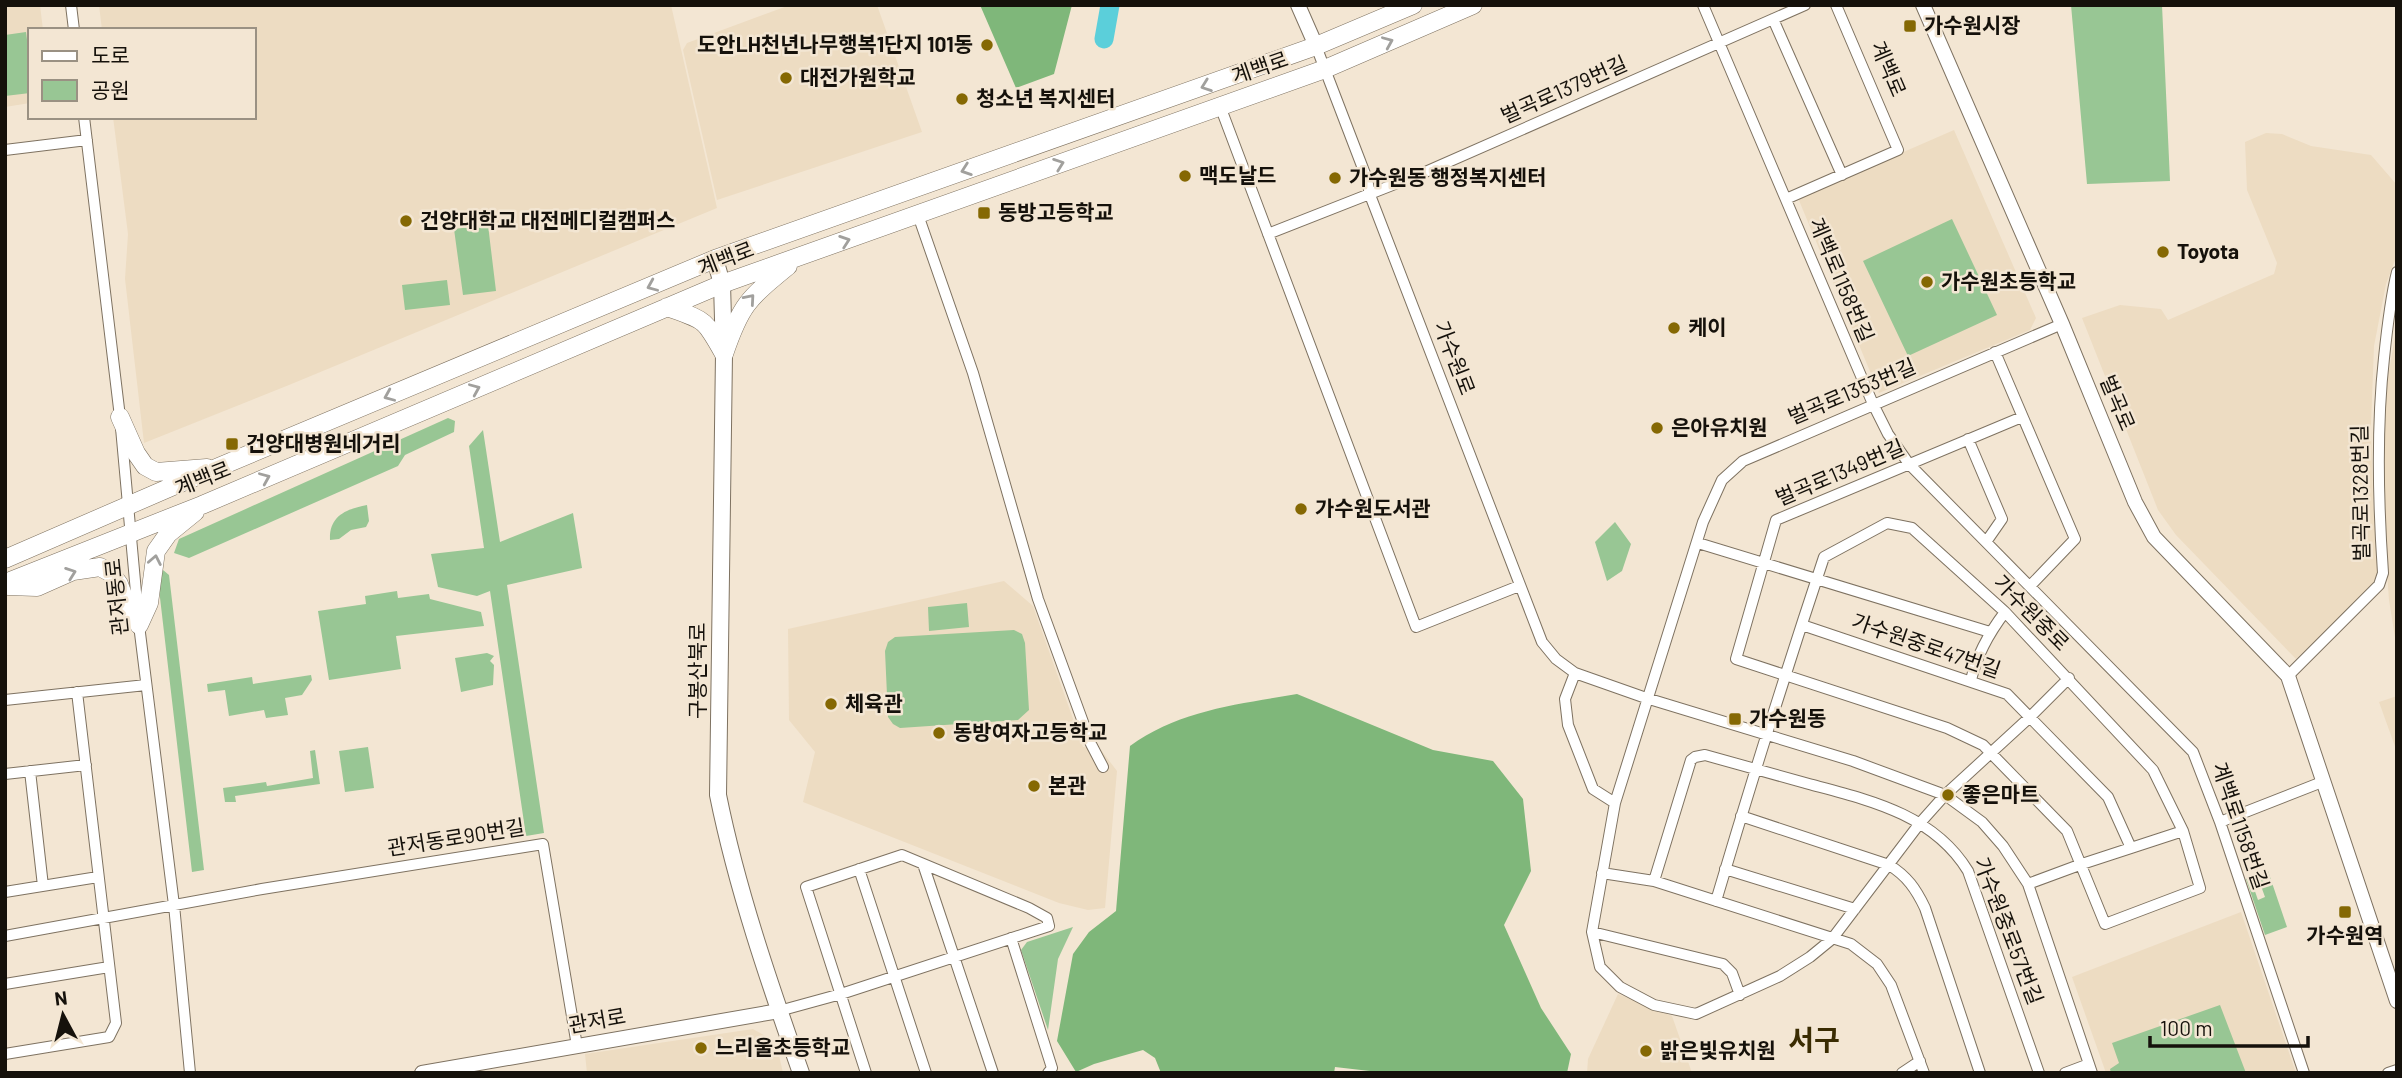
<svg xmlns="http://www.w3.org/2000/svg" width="2402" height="1078" viewBox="0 0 2402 1078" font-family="Barlow,'Noto Sans KR',sans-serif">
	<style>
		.built { fill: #eddcc2 }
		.green { fill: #98c694 }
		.forest { fill: #7fb77a }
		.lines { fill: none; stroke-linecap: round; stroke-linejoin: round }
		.river { stroke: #5bcfda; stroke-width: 19 }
		.minor-casing { stroke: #7e7261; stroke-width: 12 }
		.tertiary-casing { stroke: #7e7261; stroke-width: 16 }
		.secondary-casing { stroke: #7e7261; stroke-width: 18 }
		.primary-casing { stroke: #7e7261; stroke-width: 19 }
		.minor { stroke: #fff; stroke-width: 10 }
		.tertiary { stroke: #fff; stroke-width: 14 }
		.secondary { stroke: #fff; stroke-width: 16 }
		.primary { stroke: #fff; stroke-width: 18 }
		.oneway { stroke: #a1a09d }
		.poi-dot { fill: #856803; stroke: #f3e6d3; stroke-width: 2.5 }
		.labels { text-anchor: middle; stroke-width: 5; stroke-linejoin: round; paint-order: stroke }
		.poi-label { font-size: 21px; font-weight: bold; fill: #15110b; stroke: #f3e6d3; text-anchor: start }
		.street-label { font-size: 21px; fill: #15110b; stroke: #f3e6d3 }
		.district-label { font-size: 28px; font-weight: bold; fill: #3a2c02; stroke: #f3e6d3 }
	</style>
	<rect width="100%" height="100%" fill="#f3e6d3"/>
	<path class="built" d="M5,5H40L43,30H30V103L5,107Z
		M99,5H671L717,208L289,385L144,443L125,279L128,234L113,117H254V30H102Z
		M790,5H877L922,132L717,200L683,50L687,43Z
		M1954,130L2036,318L2030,330L1879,393L1798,198Z
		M2266,133L2282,134L2311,146L2371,155L2397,185V255L2386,284L2374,346L2371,425L2373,502L2378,572L2371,587L2296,659L2176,535L2158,510L2082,318L2120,305L2161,309L2168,320L2274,274L2277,263L2247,190L2245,142Z
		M2397,324V650L2389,600L2381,489L2382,413Z
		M1004,581L1033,606L1083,747L1101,750L1117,771L1105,908L1088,910L1059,903L803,802L815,752L789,720L788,629Z
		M2397,696V752L2379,702Z
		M2241,912L2296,1073H2106L2072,977Z
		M1618,994L1672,1016L1692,1073H1587L1588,1059Z
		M753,1029L776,1042L783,1073H587L585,1054Z"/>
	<path class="green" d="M2071,5H2162L2170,181L2087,184Z
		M26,32L30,62V93L5,96V35Z
		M1952,219L1997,315L1908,356L1863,261Z
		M488,225L496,291L463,295L454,229Z
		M447,280L450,305L405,310L402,285Z
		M448,418L455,421L454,432L405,455L398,466L189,558L174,553L179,539Z
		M483,430L500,542L573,513L582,568L507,585L544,833L526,836L490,591L477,596L438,587L431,554L484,548L469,446Z
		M367,505L369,521L366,527L351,530L339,539L330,540C329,516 346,509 367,505Z
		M1615,522L1631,544L1622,571L1607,581L1595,542Z
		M163,570L169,575L204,870L192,872L157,572Z
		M397,591L398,598L429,594L430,599L481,612L484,626L396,636L401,669L329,680L318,611L366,604L365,596Z
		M967,603L969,627L929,631L928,607Z
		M1014,630L1022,634L1025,643L1029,710L1018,720L900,728L893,724L888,717L885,651L888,642L895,637Z
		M487,653L494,656L490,661L494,665L493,685L461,692L455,658Z
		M311,675L312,680L302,695L285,698L288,715L266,718L264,710L229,716L225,690L208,692L207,684L252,677L253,684Z
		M368,747L374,788L345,792L339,751Z
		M315,750L320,784L235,796L236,802H225L223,788L266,782L267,786L313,778L310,751Z
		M2268,871L2287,927L2265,935L2246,879L2250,877L2258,900L2265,897L2257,875Z
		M1073,927L1058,959L1048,1030L1021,950L1027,942Z
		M2220,1005L2246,1073H2111L2110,1069L2119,1063L2112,1043Z"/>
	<path class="forest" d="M980,5H1072L1054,74L1016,88Z
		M1297,694L1433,750L1493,761L1523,799L1531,871L1504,925L1541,1008L1571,1054L1567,1073H1387L1335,1067L1334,1073H1161L1155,1058L1143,1050L1094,1064L1076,1072L1057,1041L1073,954L1089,932L1116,911L1130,746C1179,710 1239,704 1297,694Z"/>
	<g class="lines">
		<path class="river" d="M1104,39L1110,5"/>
		<defs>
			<path id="minor" d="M71,5L74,30
				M1703,5L1873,404L1888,434L1909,464L2193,752L2220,822L2304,1073
				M1773,19L1842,175
				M1316,46L1367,179L1370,195L1542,642L1556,659L1575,673L1646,698L1853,761L1945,795L1982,822L2003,846L2028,884L2092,1073
				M1220,106L1416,627L1519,586
				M84,117L120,417L139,625L174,905L190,1073
				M5,150L87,140
				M1786,199L1898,150L1836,5
				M918,215L973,373L1038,599L1091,744L1103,767
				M1268,234L1423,173L1805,5
				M2062,324L1743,461L1722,480L1703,522L1615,803L1592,932L1600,967L1620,987L1654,1005L1696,1014L1780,976L1810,957L1832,939L1920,823L1945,795L2030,717L2069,678
				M1995,352L2075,539L2030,586
				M1968,439L2002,519L1986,542
				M1698,543L1990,632
				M1802,625L2007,694L2108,797L2131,848
				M1575,673L1565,699L1568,725L1593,789L1615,803
				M2288,676L2379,585L2383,573C2378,501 2376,430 2384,358C2387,329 2390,300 2397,272
				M1971,680C1977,654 1989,633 2005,612
				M5,700L146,685
				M30,771L43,886
				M5,774L86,765
				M1741,816L1889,865C1907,876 1916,889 1925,908L1980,1073
				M2220,822L2322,782
				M923,864L993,1073
				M859,869L926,1073
				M1725,869L1855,909
				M1602,873L1654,881L1851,944L1877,964L1891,985L1924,1073
				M1654,881L1691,760L1695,757L1705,755C1740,765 1774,774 1809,784C1869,800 1933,814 1968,871L2039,1073
				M2028,884L2082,864L2183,831
				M5,892L98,877
				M1716,901C1750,786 1786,671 1824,557L1887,523L1912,528L2005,612L2153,770L2183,831L2200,888L2105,924L2067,831L1983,745L1947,728L1736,659L1776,520L2022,417
				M1592,932L1723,964L1732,973L1740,995
				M5,936L262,889L543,844L577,1046
				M1011,938L1052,1068L1048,1073
				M5,984L109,967
				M779,1011L841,994L1049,926L1047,918L1029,908L902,855L806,887L866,1073
				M5,1054L109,1037L116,1023L77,692
				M1902,1073L1920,1061
				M2065,1073L2089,1064
				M2388,1073L2397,1070"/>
			<path id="tertiary" d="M1298,5L1316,46
				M1923,5L2062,324L2135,502L2154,537L2288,676L2397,1001
				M422,1073L779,1011"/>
			<path id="secondary" d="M715,259L722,284L724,354L718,795C737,889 769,982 801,1073"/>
			<path id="primary" d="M667,307C706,321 704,318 724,354
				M724,354C741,304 748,299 788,266
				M120,417L136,453L145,466L156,472L207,468
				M5,559L171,487L715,259L1316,46L1413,5
				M5,583L202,505L722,284L1325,69L1473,5
				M8,586L37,587L73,571L100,567L111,573L119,584L126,603L139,625
				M139,625L149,603L156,551L168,534L195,512"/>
		</defs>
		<use href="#minor" class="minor-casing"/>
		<use href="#tertiary" class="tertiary-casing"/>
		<use href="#secondary" class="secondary-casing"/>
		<use href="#primary" class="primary-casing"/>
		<use href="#minor" class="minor"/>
		<use href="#tertiary" class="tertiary"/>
		<use href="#secondary" class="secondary"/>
		<use href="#primary" class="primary"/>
	</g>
	<defs><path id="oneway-chevron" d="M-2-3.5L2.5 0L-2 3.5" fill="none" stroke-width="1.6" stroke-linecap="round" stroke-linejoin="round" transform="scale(1.75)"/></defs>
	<g class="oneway">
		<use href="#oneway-chevron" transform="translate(1388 42) rotate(-23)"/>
		<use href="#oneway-chevron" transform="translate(1206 86) rotate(160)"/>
		<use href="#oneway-chevron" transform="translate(1059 164) rotate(-20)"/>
		<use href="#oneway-chevron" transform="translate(966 170) rotate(161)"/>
		<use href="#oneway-chevron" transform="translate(845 241) rotate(-19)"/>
		<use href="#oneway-chevron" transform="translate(652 286) rotate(157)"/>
		<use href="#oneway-chevron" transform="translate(750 299) rotate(-49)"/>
		<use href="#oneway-chevron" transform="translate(475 389) rotate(-23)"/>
		<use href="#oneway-chevron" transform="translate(389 396) rotate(157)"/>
		<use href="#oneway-chevron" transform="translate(265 478) rotate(-23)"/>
		<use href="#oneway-chevron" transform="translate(155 560) rotate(-79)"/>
		<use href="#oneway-chevron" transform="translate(71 573) rotate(-20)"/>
	</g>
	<g class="poi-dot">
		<rect x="1903" y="19" width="14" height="14" rx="3.5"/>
		<circle cx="987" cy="45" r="7"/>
		<circle cx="786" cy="78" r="7"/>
		<circle cx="962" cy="99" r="7"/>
		<circle cx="1185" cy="176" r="7"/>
		<circle cx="1335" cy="178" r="7"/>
		<rect x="977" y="206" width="14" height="14" rx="3.5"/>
		<circle cx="406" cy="221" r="7"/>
		<circle cx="2163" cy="252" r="7"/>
		<circle cx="1927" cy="282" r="7"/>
		<circle cx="1674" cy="328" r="7"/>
		<circle cx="1657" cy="428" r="7"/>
		<rect x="225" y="437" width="14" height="14" rx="3.5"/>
		<circle cx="1301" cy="509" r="7"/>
		<circle cx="831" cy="704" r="7"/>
		<rect x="1728" y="712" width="14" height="14" rx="3.5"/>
		<circle cx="939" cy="733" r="7"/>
		<circle cx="1034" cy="786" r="7"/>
		<circle cx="1948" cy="795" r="7"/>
		<rect x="2338" y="905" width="14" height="14" rx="3.5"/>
		<circle cx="701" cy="1048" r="7"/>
		<circle cx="1646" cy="1051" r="7"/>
	</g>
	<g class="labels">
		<g class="poi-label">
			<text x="1924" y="33">가수원시장</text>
			<text x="973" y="52" text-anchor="end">도안LH천년나무행복1단지 101동</text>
			<text x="800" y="85">대전가원학교</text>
			<text x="976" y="106">청소년 복지센터</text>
			<text x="1199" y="183">맥도날드</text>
			<text x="1349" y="185">가수원동 행정복지센터</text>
			<text x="998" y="220">동방고등학교</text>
			<text x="420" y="228">건양대학교 대전메디컬캠퍼스</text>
			<text x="2177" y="259">Toyota</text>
			<text x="1941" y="289">가수원초등학교</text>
			<text x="1688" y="335">케이</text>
			<text x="1671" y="435">은아유치원</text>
			<text x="246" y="451">건양대병원네거리</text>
			<text x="1315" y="516">가수원도서관</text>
			<text x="845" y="711">체육관</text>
			<text x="1749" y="726">가수원동</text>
			<text x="953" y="740">동방여자고등학교</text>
			<text x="1048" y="793">본관</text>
			<text x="1962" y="802">좋은마트</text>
			<text x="2345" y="943" text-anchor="middle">가수원역</text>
			<text x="715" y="1055">느리울초등학교</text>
			<text x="1660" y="1058">밝은빛유치원</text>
		</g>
		<g class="street-label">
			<text transform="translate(1260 68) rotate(-19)" y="7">계백로</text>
			<text transform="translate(1888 69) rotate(67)" y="7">계백로</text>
			<text transform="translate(1564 90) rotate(-24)" y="7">벌곡로1379번길</text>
			<text transform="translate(726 259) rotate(-21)" y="7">계백로</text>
			<text transform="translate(1841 280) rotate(67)" y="7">계백로1158번길</text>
			<text transform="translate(1454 358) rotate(69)" y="7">가수원로</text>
			<text transform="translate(1852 392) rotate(-23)" y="7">벌곡로1353번길</text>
			<text transform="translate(2117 403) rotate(67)" y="7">벌곡로</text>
			<text transform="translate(1840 473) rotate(-23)" y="7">벌곡로1349번길</text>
			<text transform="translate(203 479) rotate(-22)" y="7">계백로</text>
			<text transform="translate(2361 493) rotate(-91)" y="7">벌곡로1328번길</text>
			<text transform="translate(117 597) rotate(-96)" y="7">관저동로</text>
			<text transform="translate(2031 613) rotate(45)" y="7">가수원중로</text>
			<text transform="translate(1926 646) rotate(19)" y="7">가수원중로47번길</text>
			<text transform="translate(698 671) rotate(-90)" y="7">구봉산북로</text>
			<text transform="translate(2240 826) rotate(71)" y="7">계백로1158번길</text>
			<text transform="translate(456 838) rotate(-9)" y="7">관저동로90번길</text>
			<text transform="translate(2008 931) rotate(69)" y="7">가수원중로57번길</text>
			<text transform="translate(597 1021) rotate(-10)" y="7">관저로</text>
		</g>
		<g class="district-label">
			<text x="1814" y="1050">서구</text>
		</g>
	</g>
	<rect width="2402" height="1078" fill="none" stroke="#15110b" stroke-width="14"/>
	<rect x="28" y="28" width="228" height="91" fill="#f3e6d3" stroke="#9a9183" stroke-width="2"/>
	<rect x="42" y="51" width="35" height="10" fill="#ffffff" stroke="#9a9183" stroke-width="2"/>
	<text x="91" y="63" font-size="21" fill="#15110b">도로</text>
	<rect x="42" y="80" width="35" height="21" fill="#98c694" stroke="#9a9183" stroke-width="2"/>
	<text x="91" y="98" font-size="21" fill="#15110b">공원</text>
	<g transform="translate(63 1015) rotate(353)" stroke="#f3e6d3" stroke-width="5" paint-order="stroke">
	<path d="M0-5L12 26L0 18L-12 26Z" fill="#15110b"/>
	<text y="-10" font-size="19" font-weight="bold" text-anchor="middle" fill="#15110b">N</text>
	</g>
	<path d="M2150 1036v10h158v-10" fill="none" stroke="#15110b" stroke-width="3.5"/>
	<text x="2160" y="1036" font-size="21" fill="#15110b" stroke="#f3e6d3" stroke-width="5" paint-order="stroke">100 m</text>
</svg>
